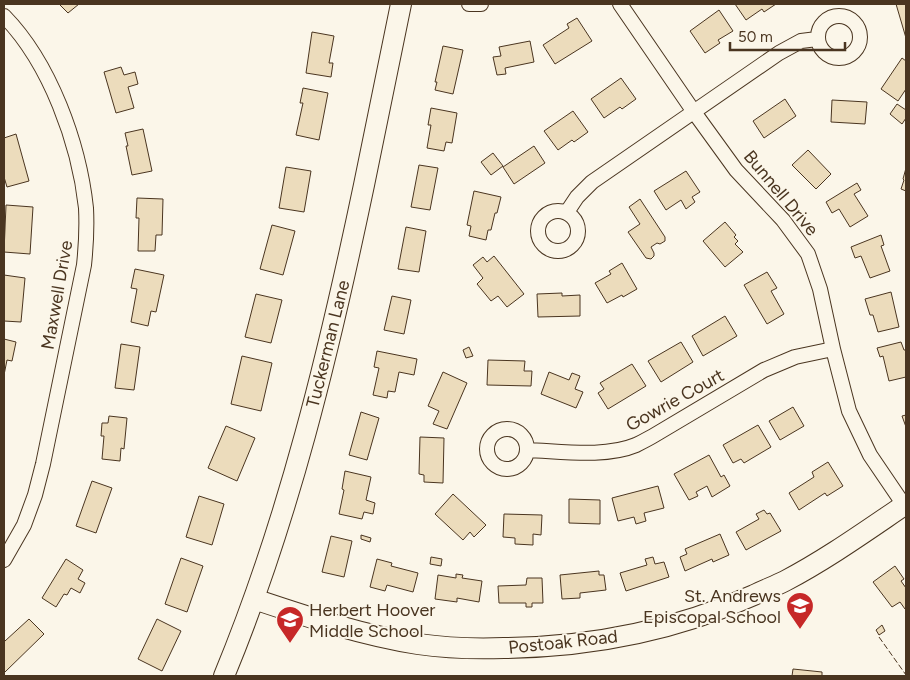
<svg xmlns="http://www.w3.org/2000/svg" width="910" height="680" viewBox="0 0 910 680" font-family="Figtree,sans-serif">
	<style>
		.building { fill: #ecdcbc; stroke: #4a3520 }
		.lines { fill: none; stroke-linecap: round; stroke-linejoin: round }
		.street-casing { stroke: #4a3520; stroke-width: 16 }
		.secondary-casing { stroke: #4a3520; stroke-width: 22 }
		.street { stroke: #fbf6e9; stroke-width: 14 }
		.secondary { stroke: #fbf6e9; stroke-width: 20 }
		.fence { stroke: #4a3520; stroke-width: 1; stroke-dasharray: 6 2.5; stroke-linecap: butt }
		.labels { text-anchor: middle; stroke-width: 4; stroke-linejoin: round; paint-order: stroke }
		.street-label { font-size: 18px; fill: #4a3520; stroke: #fbf6e9 }
		.poi-label { font-size: 18px; fill: #4a3520; stroke: #fbf6e9; text-anchor: end }
	</style>
	<rect width="100%" height="100%" fill="#fbf6e9"/>
	<path class="building" d="M59,4H79L68,13Z
		M735,4H776L764,12L762,9L746,20Z
		M896,4H906V38Z
		M719,10L733,31L718,40L720,43L705,53L690,31Z
		M577,18L592,41L555,64L543,45L569,28L567,24Z
		M312,32L334,36L329,63H333L331,77L306,73Z
		M530,41L534,62L505,68L506,74L497,75L493,57L501,56L499,47Z
		M443,46L463,50L453,94L435,90L437,82H435Z
		M902,58L906,61V89L898,101L881,89Z
		M121,67L124,75L135,72L138,84L128,87L134,108L116,113L104,72Z
		M621,78L636,99L622,109L620,107L604,118L591,99Z
		M303,88L328,93L319,140L296,135L303,103H300Z
		M785,99L796,116L764,138L753,121Z
		M832,100L867,102L865,124L831,122Z
		M897,104L906,110V118L902,124L890,114Z
		M431,108L457,113L452,143L446,142L444,151L427,148L431,125H428Z
		M573,111L588,132L574,142L572,140L558,150L544,131Z
		M143,129L152,171L132,175L126,146H128L125,133Z
		M16,134L29,181L7,187L4,177V138Z
		M534,146L545,163L514,184L503,167Z
		M808,150L831,174L816,189L792,165Z
		M493,153L503,166L491,175L481,162Z
		M419,165L438,168L430,210L411,207Z
		M286,167L311,171L304,212L279,208Z
		M906,168V191L901,189L904,180L903,179Z
		M686,171L700,192L692,197L695,202L686,209L681,200L666,210L654,191Z
		M857,183L861,190L854,194L868,216L850,227L839,209L832,213L826,202Z
		M474,191L501,197L497,213H495L491,230H488L486,240L469,236L471,226L467,225Z
		M137,198L163,199L162,235H156L155,251H138L139,218H136Z
		M640,199L665,237V241L660,244L657,243L651,247L654,253V256L651,259L646,258L628,232L640,224L629,207Z
		M6,205L33,207L30,254L4,252Z
		M725,222L736,235L734,237L738,241L735,244L743,252L725,267L703,241Z
		M272,225L295,231L283,275L260,269Z
		M406,227L426,231L419,272L398,269Z
		M881,235L884,245L881,246L890,271L870,278L861,256L855,258L851,247Z
		M494,256L524,294L507,307L498,296L491,301L477,284L483,278L473,265L483,257L487,262Z
		M622,263L637,289L623,297L622,295L607,303L595,283L611,274L609,271Z
		M135,269L164,275L156,312L151,311L148,326L131,322L137,289L131,288Z
		M767,272L777,288L771,291L784,314L767,324L744,285Z
		M4,275L25,278L21,322L4,321Z
		M891,292L899,327L878,332L873,315H870L865,299Z
		M562,293V296L580,295V316L538,317L537,294Z
		M256,294L282,300L271,343L245,337Z
		M392,296L411,300L404,334L384,330Z
		M725,316L737,336L703,356L692,336Z
		M4,339L16,342L12,361L7,360L4,375Z
		M681,342L693,362L661,382L648,361Z
		M901,342L904,350H906V377L889,381L883,356L880,357L877,348Z
		M121,344L140,347L134,390L115,388Z
		M469,347L473,356L466,358L463,350Z
		M377,351L417,359L414,375L399,372L395,392L388,391L387,398L373,395L379,368L374,367Z
		M242,356L272,363L261,411L231,404Z
		M488,360L525,361L524,371H532L531,386L487,385Z
		M632,364L646,386L608,409L598,393L604,389L600,383Z
		M443,372L467,383L447,429L433,424L439,411L428,406Z
		M549,372L569,380L572,373L580,376L575,389L583,392L576,408L541,394Z
		M793,407L804,426L780,440L769,421Z
		M361,412L379,418L367,460L349,455Z
		M906,415V427L902,416Z
		M109,416L127,418L124,449L121,448L120,461L102,459L104,436H101L102,423H108Z
		M758,425L771,447L744,463L741,459L733,463L723,445Z
		M226,426L255,438L237,481L208,468Z
		M420,437L444,438L443,483L424,482V475L419,474Z
		M709,455L721,477L724,475L730,486L712,497L707,486L696,492L698,496L689,500L674,474Z
		M828,462L843,486L827,496L825,493L799,510L789,493L814,477L812,472Z
		M345,471L371,477L366,500L375,503L373,514L364,512L362,519L339,514L344,490L342,489Z
		M92,481L112,488L96,533L76,526Z
		M658,486L664,508L644,513L646,521L636,524L634,517L618,521L612,498Z
		M453,494L486,525L474,537L470,532L463,540L435,514Z
		M199,496L224,504L212,545L186,537Z
		M569,499L600,500V524L569,523Z
		M764,510L767,514L770,513L781,531L746,550L736,532L759,519L756,514Z
		M504,514L542,515L541,535L533,534V545L515,544V538L503,537Z
		M720,534L729,555L713,562L712,559L685,571L680,557L687,554L685,549Z
		M361,535L371,538L370,542L361,539Z
		M331,536L352,541L344,577L322,572Z
		M431,557L442,559L441,566L430,564Z
		M653,557L655,564L664,562L669,577L626,591L620,573L647,565L645,559Z
		M181,558L203,566L187,612L165,604Z
		M66,559L83,570L78,579L85,583L80,593L71,588L67,595L64,594L56,607L42,598Z
		M377,559L392,563L391,566L418,573L413,592L387,585L385,591L370,587Z
		M895,566L904,579L901,581L906,588V608L905,609L900,602L892,607L873,582Z
		M599,571V575H604L606,590L580,593V598L562,599L560,575Z
		M456,574L463,575L462,578L482,581L479,602L457,598V602L435,599L438,575L456,578Z
		M527,578H542L543,603H532V607H526V603H499L498,586L526,585Z
		M29,619L44,634L5,672L4,670V640L5,641Z
		M157,619L181,631L162,671L138,659Z
		M882,625L885,631L879,635L876,630Z
		M793,669L822,672V676H792Z"/>
	<g class="lines">
		<defs>
			<path id="street" d="M469,4H481
				M620,4L694,112L736,170L783,220L808,254L820,289L833,349L849,411L870,455L906,508
				M818 37a21 21 0 1 1 42 0a21 21 0 1 1-42 0Z
				M4,16C50,63 79,143 86,208C87,227 86,246 84,265L43,464L35,495L24,525L4,560
				M538 231a20 20 0 1 1 40 0a20 20 0 1 1-40 0Z
				M567,212L577,197L592,182L779,53L801,41L817,39
				M487 449a20 20 0 1 1 40 0a20 20 0 1 1-40 0Z
				M527,450C560,451 605,458 636,445C642,442 648,439 653,436L764,370L795,357L833,349"/>
			<path id="secondary" d="M254,599C308,617 361,635 418,644C446,648 476,649 504,648C591,647 674,631 754,595C764,590 775,586 785,581C827,559 866,531 906,504
				M224,676C289,519 329,352 364,185C376,125 389,64 401,4"/>
		</defs>
		<use href="#street" class="street-casing"/>
		<use href="#secondary" class="secondary-casing"/>
		<use href="#street" class="street"/>
		<use href="#secondary" class="secondary"/>
		<path class="fence" d="M879,637L906,675"/>
	</g>
	<defs>
		<symbol id="school-pin" viewBox="-11 -11 22 30"><path d="M0 17L-7.5 6A9.5 9.5 0 1 1 7.5 6Z" fill="#c62828" stroke="#fbf6e9"/><path d="M0-5L7-2L0 1L-7-2ZM-4 1L0 2.5L4 1V4Q0 6-4 4Z" fill="#fff"/></symbol>
	</defs>
	<g fill-rule="evenodd">
		<use href="#school-pin" x="784" y="590" width="32" height="43"/>
		<use href="#school-pin" x="274" y="604" width="32" height="43"/>
	</g>
	<g class="labels">
		<g class="street-label">
			<text transform="translate(781 193) rotate(50)" y="6">Bunnell Drive</text>
			<text transform="translate(57 295) rotate(-80)" y="6">Maxwell Drive</text>
			<text transform="translate(328 344) rotate(-76)" y="6">Tuckerman Lane</text>
			<text transform="translate(675 400) rotate(-29)" y="6">Gowrie Court</text>
			<text transform="translate(563 642) rotate(-6)" y="6">Postoak Road</text>
		</g>
		<g class="poi-label">
			<text x="781" y="602">St. Andrews<tspan x="781" dy="21">Episcopal School</tspan></text>
			<text x="309" y="616" text-anchor="start">Herbert Hoover<tspan x="309" dy="21">Middle School</tspan></text>
		</g>
	</g>
	<rect width="910" height="680" fill="none" stroke="#4a3520" stroke-width="10"/>
	<path d="M730 42v8h115v-8" fill="none" stroke="#4a3520" stroke-width="2.5"/>
	<text x="738" y="42" font-size="15" fill="#4a3520" stroke="#fbf6e9" stroke-width="4" paint-order="stroke">50 m</text>
</svg>
